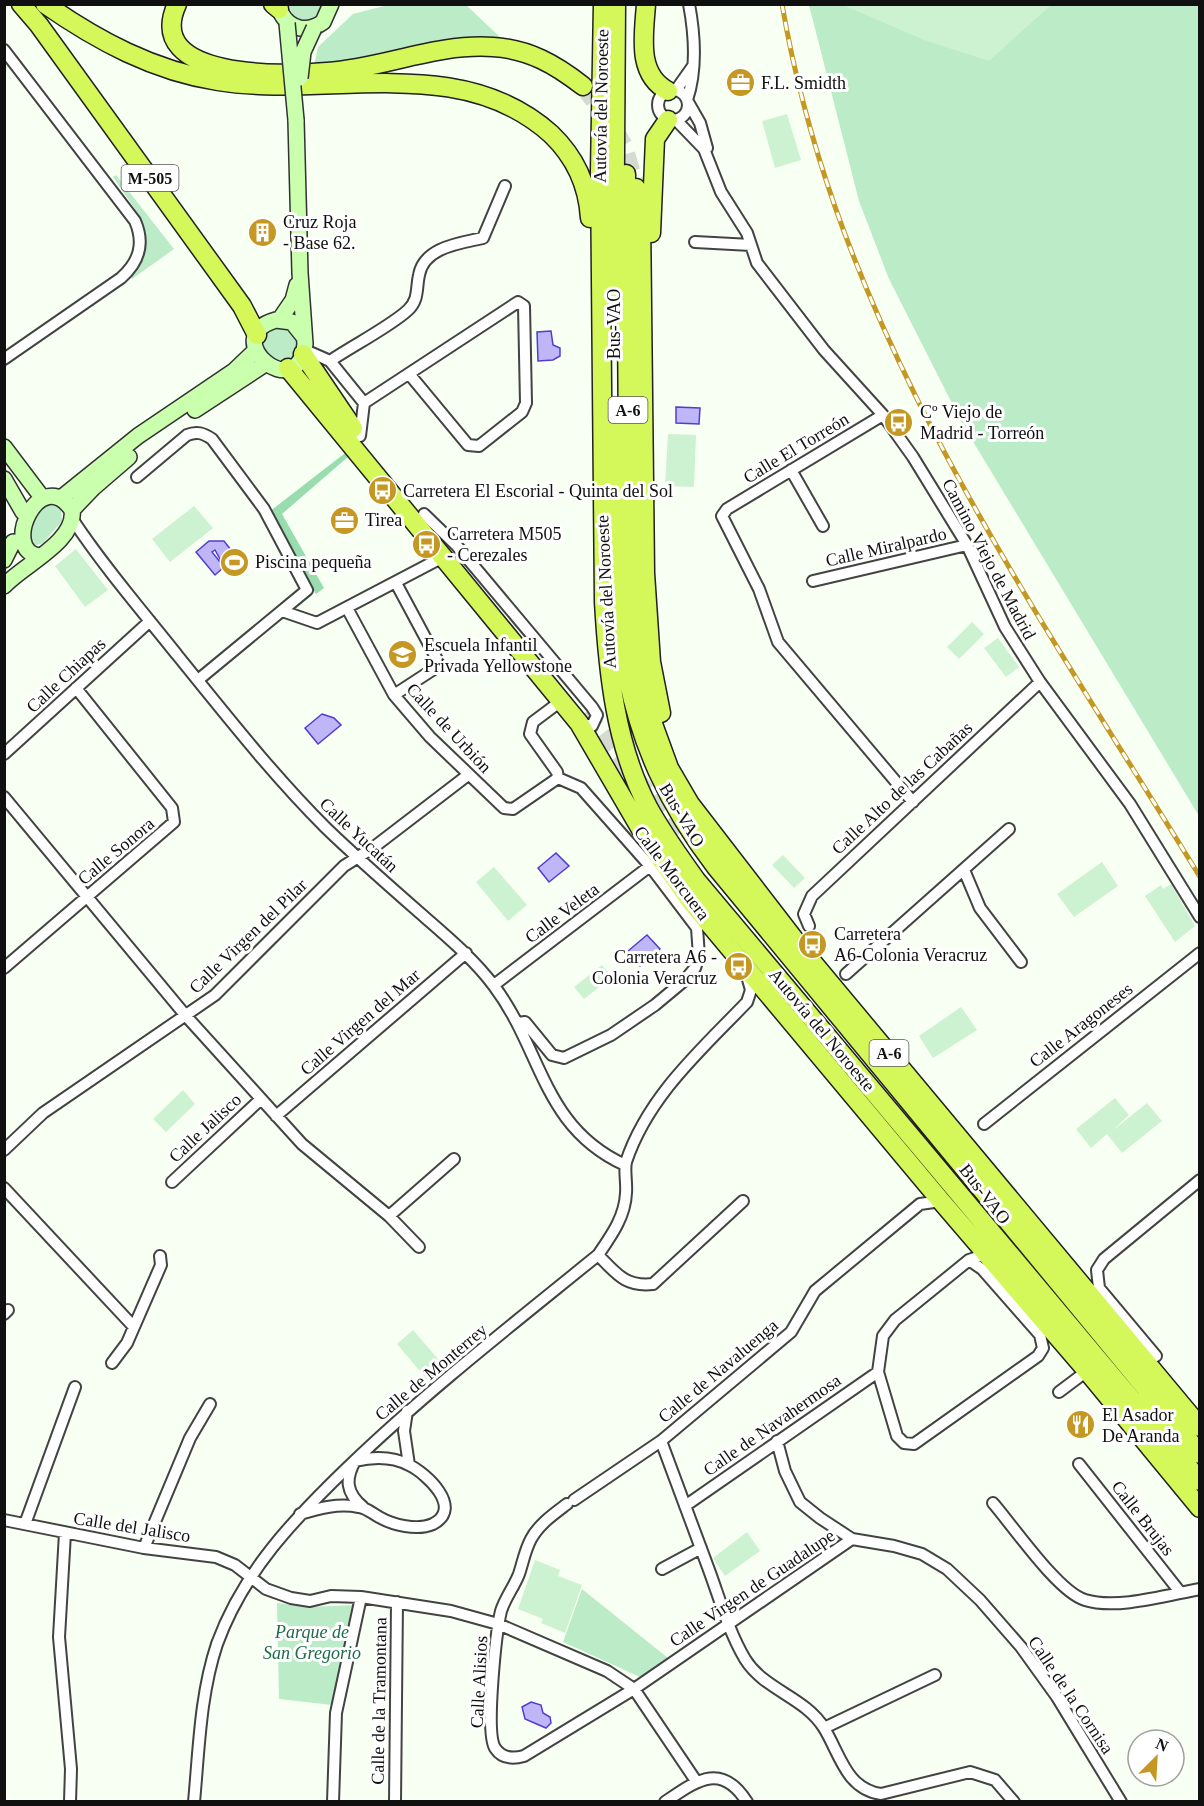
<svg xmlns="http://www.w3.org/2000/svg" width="1204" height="1806" viewBox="0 0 1204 1806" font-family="'Times New Roman',serif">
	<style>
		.green { fill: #bbebc7 }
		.forest { fill: #99ddaf }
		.pitch { fill: #cdf2d1 }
		.water { fill: #bfb6f8; stroke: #543bd1; stroke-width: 1.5 }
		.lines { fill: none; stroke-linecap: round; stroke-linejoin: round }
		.highway-tunnel { stroke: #d5dbd1; stroke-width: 18; stroke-dasharray: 18 9; stroke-linecap: butt }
		.street-casing { stroke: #434343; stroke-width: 14 }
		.secondary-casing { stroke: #323232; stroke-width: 18 }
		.highway-casing { stroke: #212121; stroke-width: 21 }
		.street { stroke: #fff; stroke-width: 10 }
		.secondary { stroke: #caffae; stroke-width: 15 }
		.highway { stroke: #d4f759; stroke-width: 18 }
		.rail-casing { stroke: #c59723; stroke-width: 5 }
		.rail { stroke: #fff; stroke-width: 3; stroke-dasharray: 9; stroke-linecap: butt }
		.secondary-bridge-casing { stroke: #323232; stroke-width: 18; stroke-linecap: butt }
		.secondary-bridge { stroke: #caffae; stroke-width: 15 }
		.labels { text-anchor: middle; stroke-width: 6; stroke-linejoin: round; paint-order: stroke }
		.shield { fill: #fff; stroke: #585858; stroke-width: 1.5 }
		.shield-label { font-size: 16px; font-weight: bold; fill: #101010 }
		.poi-label { font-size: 18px; fill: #101010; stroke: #fff; text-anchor: start }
		.street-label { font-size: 18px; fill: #101010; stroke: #fff }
		.park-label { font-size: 18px; font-style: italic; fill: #1d6b49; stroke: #fff }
	</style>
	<rect width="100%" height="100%" fill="#f8fff3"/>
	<path class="green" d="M288,5H322L316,16L306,21L295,18Z
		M388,5H466L501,38L465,37L314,66L318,47L353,14Z
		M809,5H1199V816L963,425L889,279L859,201Z
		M116,175L174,249L132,279L130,277C162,232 139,217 113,177Z
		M263 345a17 17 0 1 1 34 0a17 17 0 1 1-34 0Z
		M52,504L61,510L62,521L43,543L31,547L24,526L42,508Z
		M582,1589L668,1658L640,1677L563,1642Z
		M277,1603L309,1607L355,1605L332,1705L279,1699Z"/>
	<path class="forest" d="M349,450V456L282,514L324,588L316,594L269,512Z"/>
	<path class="pitch" d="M843,5H842H1051L989,61L924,40Z
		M787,114L801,160L775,168L762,121Z
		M668,434L696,435L694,487L665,486Z
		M194,506L213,528L170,562L152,539Z
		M76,549L108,590L85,607L55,566Z
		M972,622L984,634L959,659L947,647Z
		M998,638L1019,667L1006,677L984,648Z
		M783,855L805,878L794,888L772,865Z
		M1102,862L1118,886L1074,917L1057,894Z
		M494,867L527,905L508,921L476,882Z
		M1171,884L1195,926L1175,942L1145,896L1161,885L1163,889Z
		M602,965L612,977L584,999L574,987Z
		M961,1007L977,1030L933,1058L919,1036Z
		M183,1090L195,1104L166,1132L153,1119Z
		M1115,1098L1129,1115L1112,1131L1147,1103L1162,1121L1122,1153L1107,1134L1091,1148L1076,1129Z
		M413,1330L445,1367L429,1382L397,1344Z
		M747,1532L760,1551L725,1576L713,1558Z
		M535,1560L560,1570L558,1576L582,1585L565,1633L541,1623L543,1619L518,1609Z"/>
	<path class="water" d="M551,331L553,345L560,348V356L553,360L538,361L537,332Z
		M676,407L700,408L699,424L676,423Z
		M209,541H224L231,550L220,559L215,550L212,552L224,567L215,575L196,552Z
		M322,714L334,718L341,725L318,744L305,728Z
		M556,853L569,866L549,882L538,868Z
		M647,935L660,949L640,966L628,951Z
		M531,1702L541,1705L543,1713L550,1717L551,1723L546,1728L525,1719L522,1707Z"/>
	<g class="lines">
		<path class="highway-tunnel" d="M583,86L609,120L624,146L636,188
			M585,713L685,841"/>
		<defs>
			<path id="street" d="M4,50L135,221C145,244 139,262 121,278L4,359
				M658 105a15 15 0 1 1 30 0a15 15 0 1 1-30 0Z
				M676,90L693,66
				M687,100C697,70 695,36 689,4
				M688,102L700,123L707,148
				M676,120L704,149L721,192L747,233L757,263L824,350L883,415L913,457L967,545L1005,627L1040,682L1130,804L1200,917
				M695,242L751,245
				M305,350L330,361C352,346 391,326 408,310C419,300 416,288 419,275C424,247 461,243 483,238L505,186
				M330,361L364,403L360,436
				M364,403L518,302L524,306L526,403L522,412L479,446L468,445L410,375
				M883,415L727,509L722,516L759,589L778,642L913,802
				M791,470L823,526
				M137,477L187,435C197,431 203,433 212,439L264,509L307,590L198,680
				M424,514L457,546L592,707L597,715L592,726L580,723
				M73,520C104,567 143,612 178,656C226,715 272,774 326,828C356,857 388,885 420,913C446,936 473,958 494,986C543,1051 542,1127 625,1165
				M813,581L967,545
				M347,608L394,695L430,737L504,808L513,809L558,778
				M282,611L317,623L443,557
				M394,695L440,665L396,583
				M4,754L150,621
				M4,797L186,1016L302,1144L389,1216L419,1247
				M964,870L980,908L1021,962
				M809,926L804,914L812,896L1040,682
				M4,968L174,822L172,808L76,688
				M846,974L1009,829
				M494,985L650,866
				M518,1023L525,1022L552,1055L564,1058L611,1035L655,1005L685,980L695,968L699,956L697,928L650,866L581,788L558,778L557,772L530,734L533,722L561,701
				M276,1116L466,953
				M984,1124L1200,953
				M4,1150L43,1113L215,995L344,866L374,847L468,775
				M172,1182L261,1099
				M4,1188L134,1327
				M389,1216L454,1159
				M598,1255C617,1274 625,1287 653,1284L743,1201
				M969,1260L982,1269L1040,1335L1043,1348L1038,1356L914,1444L904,1443L897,1436L878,1372L883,1336L895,1320L969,1260L986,1254
				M4,1314L8,1310
				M1156,1356L1099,1288L1097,1270L1104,1259L1200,1180
				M112,1363L127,1343L161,1265L160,1256
				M1059,1392L1087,1371
				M407,1411L404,1431L409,1465
				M661,1441C677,1484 693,1527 709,1570C720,1600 729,1632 745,1659C764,1690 805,1697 824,1728C840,1754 846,1789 881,1794L970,1772L995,1780L1014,1802
				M777,1441L785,1471L800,1502L820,1518L852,1539L894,1546L922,1554L947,1569L980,1600L1021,1647L1057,1697L1121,1802
				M1079,1464L1180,1592
				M574,1500L661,1441L791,1332L815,1291L920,1204L941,1201
				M993,1503C1013,1526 1058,1592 1085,1600C1117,1610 1167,1595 1200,1589
				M567,1504C554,1514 539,1524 531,1539C525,1550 523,1562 519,1574C514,1587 505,1598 501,1611C496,1632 485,1732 495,1748C502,1759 513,1759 524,1756L634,1689L852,1539
				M685,1506L878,1372
				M300,1514C320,1508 338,1503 359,1507C367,1508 373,1514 379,1517C393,1525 417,1531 433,1524C464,1508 426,1473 409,1465C392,1456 372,1457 355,1461C345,1479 346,1493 363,1507
				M4,1520L144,1548L216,1557L235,1565L266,1589L291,1598L310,1601L331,1596L361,1597L451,1611L498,1624L607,1671L634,1689L696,1781
				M25,1524L75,1387
				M65,1533L59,1637L71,1769L70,1802
				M144,1548L190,1438L210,1404
				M662,1569L701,1548
				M824,1728L935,1675
				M194,1802C199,1749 200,1695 217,1644C243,1572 294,1519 348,1467C427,1391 513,1324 598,1255C611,1236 625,1217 626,1193C627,1184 624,1170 626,1162C648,1096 701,1050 747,1002L751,990L747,976
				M333,1802L336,1713L361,1597
				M395,1802L397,1602
				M665,1802C696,1781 721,1761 747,1802"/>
			<path id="secondary" d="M281,13C290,30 308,33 323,22L331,4
				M296,120L300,273L305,344C298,407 216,337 276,320L292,322L304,337
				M280,319L293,300L297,285
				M195,410L265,364
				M4,447L41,496
				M4,479L23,512
				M61,498L138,436L234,371L256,350
				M72,510L93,488L129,457
				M4,560L13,542
				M4,586C23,565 77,541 72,510C40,463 0,551 39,556"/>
			<path id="highway" d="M21,4L39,25L242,306L257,335
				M45,4C98,41 154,71 218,81C328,99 459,51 551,134C575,157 588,185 590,218
				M177,4C142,80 286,76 327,72C384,68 436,43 493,47C529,49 556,65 583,86
				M273,4L279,9
				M603,4L600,171L604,602C608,671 615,744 648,807C662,833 679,856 696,880L1200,1481
				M646,4C644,35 636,74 668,91
				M626,174L629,588L637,659L649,713L669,768L690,804L804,952L1200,1427
				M636,188L641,216L645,573L651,662L661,713
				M651,233L655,139L668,120
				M614,302L616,4
				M303,354L353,428
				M288,368L579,723L646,838L692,903L941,1201L1087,1371L1200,1508
				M615,431C616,602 606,724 716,867L1200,1454"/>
		</defs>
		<use href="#street" class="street-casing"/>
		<use href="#secondary" class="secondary-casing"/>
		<use href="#highway" class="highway-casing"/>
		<use href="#street" class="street"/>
		<use href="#secondary" class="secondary"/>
		<use href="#highway" class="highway"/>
		<defs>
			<path id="rail" d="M782,4C838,332 1030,599 1200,877"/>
		</defs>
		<use href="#rail" class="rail-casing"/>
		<use href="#rail" class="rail"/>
		<defs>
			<path id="secondary-bridge" d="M287,23L296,120
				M300,78L303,52L314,28"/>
		</defs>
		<use href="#secondary-bridge" class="secondary-bridge-casing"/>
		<use href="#secondary-bridge" class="secondary-bridge"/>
	</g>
	<defs>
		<symbol id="office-disc" viewBox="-11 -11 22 22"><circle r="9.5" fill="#c59723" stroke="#fff"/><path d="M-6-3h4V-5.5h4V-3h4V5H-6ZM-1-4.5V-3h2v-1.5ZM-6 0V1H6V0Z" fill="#fff"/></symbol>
		<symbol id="building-disc" viewBox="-11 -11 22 22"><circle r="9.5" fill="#c59723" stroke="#fff"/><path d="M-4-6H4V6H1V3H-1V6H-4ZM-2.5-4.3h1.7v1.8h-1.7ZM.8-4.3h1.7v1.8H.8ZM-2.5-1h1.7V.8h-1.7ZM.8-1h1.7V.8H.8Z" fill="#fff"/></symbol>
		<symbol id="bus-disc" viewBox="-11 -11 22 22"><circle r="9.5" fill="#c59723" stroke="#fff"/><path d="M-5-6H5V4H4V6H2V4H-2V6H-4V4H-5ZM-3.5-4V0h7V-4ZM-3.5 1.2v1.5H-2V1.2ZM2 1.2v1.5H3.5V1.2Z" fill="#fff"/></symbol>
		<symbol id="stadium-disc" viewBox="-11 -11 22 22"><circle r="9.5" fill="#c59723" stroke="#fff"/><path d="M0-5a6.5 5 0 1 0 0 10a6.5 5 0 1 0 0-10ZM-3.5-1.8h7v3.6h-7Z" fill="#fff"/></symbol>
		<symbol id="school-disc" viewBox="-11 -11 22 22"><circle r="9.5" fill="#c59723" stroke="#fff"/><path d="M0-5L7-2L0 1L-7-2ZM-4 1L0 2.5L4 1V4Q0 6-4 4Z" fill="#fff"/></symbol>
		<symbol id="restaurant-disc" viewBox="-11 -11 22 22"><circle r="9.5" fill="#c59723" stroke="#fff"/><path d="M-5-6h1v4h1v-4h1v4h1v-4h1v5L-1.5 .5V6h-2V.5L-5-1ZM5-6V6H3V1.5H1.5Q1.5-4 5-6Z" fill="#fff"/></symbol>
	</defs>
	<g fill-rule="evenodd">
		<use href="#office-disc" x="724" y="66" width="33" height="33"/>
		<use href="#building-disc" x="246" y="216" width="33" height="33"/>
		<use href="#bus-disc" x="882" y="406" width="33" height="33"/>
		<use href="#bus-disc" x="366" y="474" width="33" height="33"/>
		<use href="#office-disc" x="328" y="504" width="33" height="33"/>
		<use href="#bus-disc" x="410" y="528" width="33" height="33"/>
		<use href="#stadium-disc" x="218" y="546" width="33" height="33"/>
		<use href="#school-disc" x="386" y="638" width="33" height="33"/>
		<use href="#bus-disc" x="796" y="928" width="33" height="33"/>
		<use href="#bus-disc" x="722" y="950" width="33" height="33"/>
		<use href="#restaurant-disc" x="1064" y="1408" width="33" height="33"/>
	</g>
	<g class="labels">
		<g class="shield">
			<rect x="121.5" y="165" width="57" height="26" rx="4.5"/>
			<rect x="608.5" y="397" width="39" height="26" rx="4.5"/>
			<rect x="869.5" y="1040" width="39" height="26" rx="4.5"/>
		</g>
		<g class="shield-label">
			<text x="150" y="184">M-505</text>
			<text x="628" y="416">A-6</text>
			<text x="889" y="1059">A-6</text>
		</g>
		<g class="poi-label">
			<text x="761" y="89">F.L. Smidth</text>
			<text x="283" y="228">Cruz Roja<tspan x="283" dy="21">- Base 62.</tspan></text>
			<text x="920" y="418">Cº Viejo de<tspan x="920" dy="21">Madrid - Torreón</tspan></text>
			<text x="403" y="497">Carretera El Escorial - Quinta del Sol</text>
			<text x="365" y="526">Tirea</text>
			<text x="447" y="540">Carretera M505<tspan x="447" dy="21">- Cerezales</tspan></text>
			<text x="255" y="568">Piscina pequeña</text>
			<text x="424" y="651">Escuela Infantil<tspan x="424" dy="21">Privada Yellowstone</tspan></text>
			<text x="834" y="940">Carretera<tspan x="834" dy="21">A6-Colonia Veracruz</tspan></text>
			<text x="717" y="963" text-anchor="end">Carretera A6 -<tspan x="717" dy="21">Colonia Veracruz</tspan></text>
			<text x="1102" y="1421">El Asador<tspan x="1102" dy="21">De Aranda</tspan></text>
		</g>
		<g class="street-label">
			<text transform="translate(601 106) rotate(-89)" y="6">Autovía del Noroeste</text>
			<text transform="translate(614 324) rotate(-90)" y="6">Bus-VAO</text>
			<text transform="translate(796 448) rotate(-31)" y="6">Calle El Torreón</text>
			<text transform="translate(886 547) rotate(-13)" y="6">Calle Miralpardo</text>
			<text transform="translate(989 559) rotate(62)" y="6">Camino Viejo de Madrid</text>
			<text transform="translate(606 592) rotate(-93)" y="6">Autovía del Noroeste</text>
			<text transform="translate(66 675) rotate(-43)" y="6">Calle Chiapas</text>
			<text transform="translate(449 728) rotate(47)" y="6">Calle de Urbión</text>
			<text transform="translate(902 788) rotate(-43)" y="6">Calle Alto de las Cabañas</text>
			<text transform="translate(682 815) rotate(59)" y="6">Bus-VAO</text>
			<text transform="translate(359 835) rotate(43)" y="6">Calle Yucatán</text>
			<text transform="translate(116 851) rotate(-40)" y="6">Calle Sonora</text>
			<text transform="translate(672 873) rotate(53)" y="6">Calle Morcuera</text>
			<text transform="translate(562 913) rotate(-37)" y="6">Calle Veleta</text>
			<text transform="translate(248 936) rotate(-44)" y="6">Calle Virgen del Pilar</text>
			<text transform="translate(360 1022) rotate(-41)" y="6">Calle Virgen del Mar</text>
			<text transform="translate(1081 1025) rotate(-38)" y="6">Calle Aragoneses</text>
			<text transform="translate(822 1030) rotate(50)" y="6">Autovía del Noroeste</text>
			<text transform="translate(205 1128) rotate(-43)" y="6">Calle Jalisco</text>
			<text transform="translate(985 1194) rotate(52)" y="6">Bus-VAO</text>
			<text transform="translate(718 1371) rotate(-40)" y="6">Calle de Navaluenga</text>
			<text transform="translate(431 1372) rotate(-40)" y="6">Calle de Monterrey</text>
			<text transform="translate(772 1425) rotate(-35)" y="6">Calle de Navahermosa</text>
			<text transform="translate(1143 1518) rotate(52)" y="6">Calle Brujas</text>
			<text transform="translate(132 1527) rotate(9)" y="6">Calle del Jalisco</text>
			<text transform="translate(752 1588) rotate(-34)" y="6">Calle Virgen de Guadalupe</text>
			<text transform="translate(479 1682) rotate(-87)" y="6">Calle Alisios</text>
			<text transform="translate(1071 1695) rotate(56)" y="6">Calle de la Cornisa</text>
			<text transform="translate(379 1701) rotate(-89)" y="6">Calle de la Tramontana</text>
		</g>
		<g class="park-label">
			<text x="312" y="1638">Parque de<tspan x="312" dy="21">San Gregorio</tspan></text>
		</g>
	</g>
	<rect width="1204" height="1806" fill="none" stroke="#101010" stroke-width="12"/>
	<g transform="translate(1156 1758) rotate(24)"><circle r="28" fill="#ffffff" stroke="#9f9f9f" stroke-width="1.5"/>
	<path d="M0-4.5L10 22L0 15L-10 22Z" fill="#c59723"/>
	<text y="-9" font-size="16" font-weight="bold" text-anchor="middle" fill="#101010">N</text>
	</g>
</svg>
